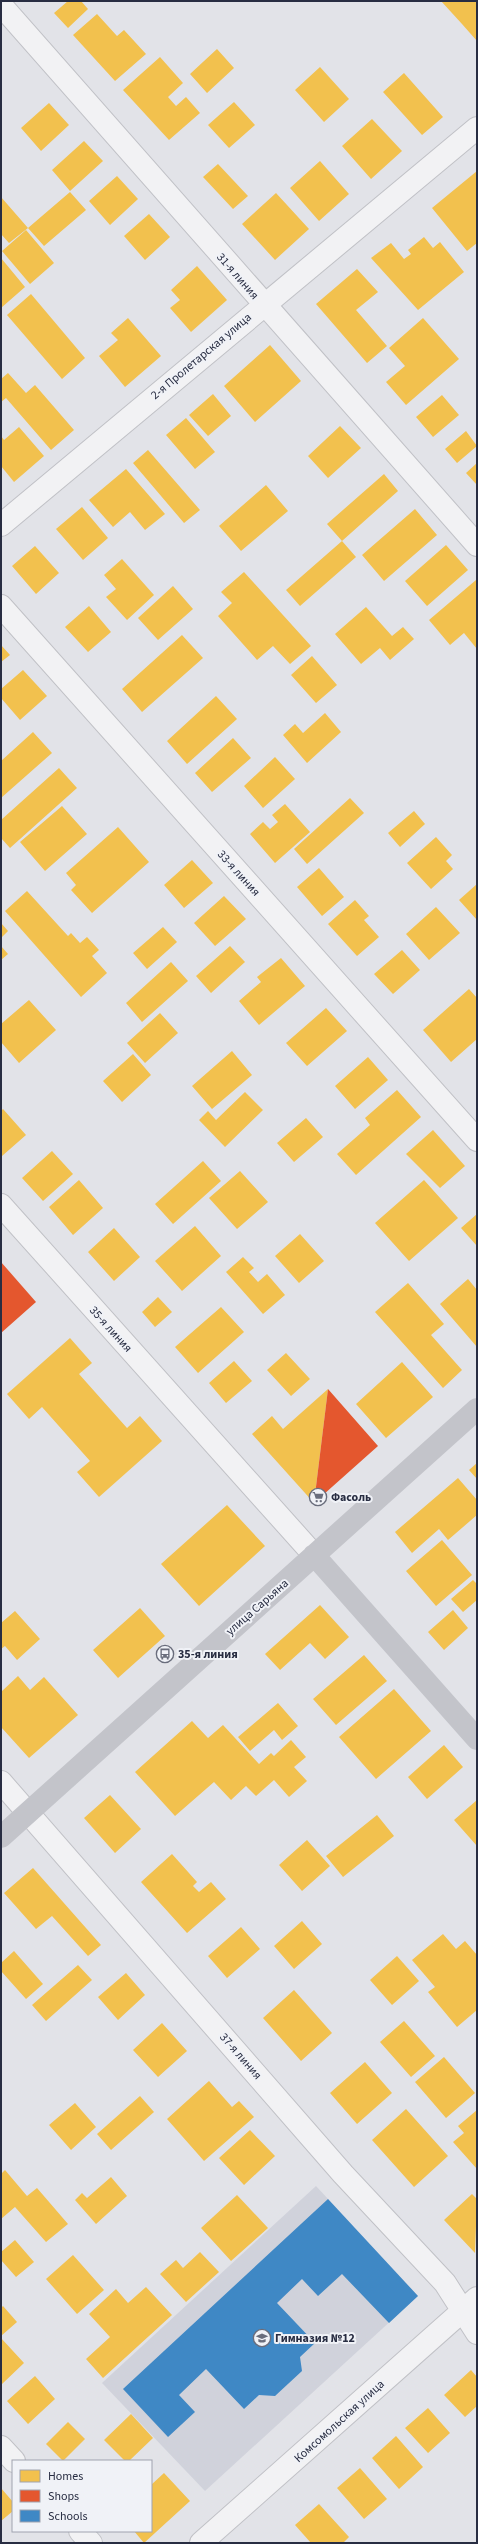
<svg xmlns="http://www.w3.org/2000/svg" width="478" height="2544" viewBox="0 0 478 2544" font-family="'Source Sans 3',sans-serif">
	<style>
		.built { fill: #d0d2db }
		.homes { fill: #f2c14e }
		.shops { fill: #e4572e }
		.schools { fill: #3f88c5 }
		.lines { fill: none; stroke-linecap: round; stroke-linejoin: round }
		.street-casing { stroke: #c0c1c6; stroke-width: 24 }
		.street { stroke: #f2f2f4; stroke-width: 22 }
		.secondary { stroke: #c3c4ca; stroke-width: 22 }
		.labels { text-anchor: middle; stroke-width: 4; stroke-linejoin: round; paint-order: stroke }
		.street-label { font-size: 12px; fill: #282d42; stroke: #f0f2f7 }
		.poi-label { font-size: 12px; font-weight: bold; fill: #282d42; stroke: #f0f2f7; text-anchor: start }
	</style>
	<rect width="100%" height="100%" fill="#e2e3e8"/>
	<path class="built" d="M316,2186L418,2296L205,2491L102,2383Z"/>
	<path class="homes" d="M68,1H81L88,9L68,28L54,13Z
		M441,1H477V41L462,24Z
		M97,14L117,36L124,30L146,54L115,81L73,35Z
		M217,49L234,68L207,93L190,74Z
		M160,57L183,83L168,97L176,106L186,97L200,113L169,140L123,90Z
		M320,67L349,99L324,122L295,90Z
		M404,73L443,117L422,135L383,92Z
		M234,102L255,125L229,148L208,125Z
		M49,103L69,125L41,151L21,128Z
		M372,119L402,151L371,179L342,146Z
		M84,141L103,161L70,191L52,170Z
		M320,161L349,194L319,221L290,188Z
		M218,164L248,196L233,209L203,177Z
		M477,171V243L467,251L432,208Z
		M117,176L138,199L110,225L89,201Z
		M70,192L86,210L44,246L28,228Z
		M276,193L309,229L275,260L242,224Z
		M1,197L28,228L9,243L1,234Z
		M149,214L170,237L145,260L124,236Z
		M26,230L54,263L30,284L2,251Z
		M424,237L433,248L440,242L464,272L418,310L371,258L391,243L404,259L411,254L408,250Z
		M1,258L25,287L1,308Z
		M197,266L227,300L191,332L170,308L180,300L171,290Z
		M357,269L378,292L356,310L387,346L367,363L316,304Z
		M31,294L85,358L62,379L7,315Z
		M128,318L161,356L125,387L99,356L118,340L111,333Z
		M423,318L459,359L406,405L386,382L405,366L389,348Z
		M270,345L301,381L255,422L224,386Z
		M8,373L26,393L35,385L74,430L51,450L6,398L1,402V379Z
		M213,394L231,416L208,436L189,415Z
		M442,395L459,415L433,437L416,417Z
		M186,418L215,452L195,469L166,435Z
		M340,426L361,448L328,478L308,456Z
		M19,427L44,456L14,482L1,466V436L4,440Z
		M466,431L477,446L457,463L445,449Z
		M148,450L200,510L184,523L133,463Z
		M477,463V485L466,473Z
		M126,469L165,514L145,530L130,512L113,527L89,500Z
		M384,474L398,491L342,541L327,524Z
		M266,485L288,511L241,551L219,526Z
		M82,507L108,538L83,560L56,529Z
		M415,509L437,535L384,581L362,555Z
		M342,541L356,557L300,606L286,590Z
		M446,545L468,570L427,606L405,581Z
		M35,546L59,573L36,594L12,566Z
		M122,559L154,595L127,620L106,597L116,589L104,575Z
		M244,572L311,646L290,664L273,646L257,660L218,616L232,603L221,592Z
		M476,580L477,649L464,633L450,645L429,620Z
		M173,586L193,609L158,640L138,618Z
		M89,606L111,632L88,652L65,627Z
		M366,607L392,636L403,627L414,639L390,660L380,648L361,664L335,634Z
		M182,635L203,658L142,712L122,689Z
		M1,645L10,655L1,662Z
		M312,656L337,685L316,703L291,675Z
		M23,670L47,696L20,720L1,698V689Z
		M216,696L237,719L187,764L167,741Z
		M325,713L341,732L307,763L283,735L295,724L303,733Z
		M33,732L52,753L1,798V761Z
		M233,738L251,758L212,792L195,773Z
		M275,757L295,779L263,808L244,786Z
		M59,768L77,788L10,848L1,838V820Z
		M350,798L364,813L307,864L294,849Z
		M285,804L310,832L275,863L250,834L263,822L270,829L278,822L272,815Z
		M62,806L87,834L45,871L20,842Z
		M414,811L425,824L400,847L388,833Z
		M118,827L149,862L92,913L71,890L76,885L66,873Z
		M436,837L452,855L446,861L453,869L431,889L407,863Z
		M192,860L213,883L184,908L164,885Z
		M319,868L344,897L322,916L297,887Z
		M477,884V920L459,900Z
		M27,891L68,936L71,933L80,943L87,937L99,950L92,956L107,973L81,997L5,911Z
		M224,896L246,919L215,946L194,923Z
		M355,900L369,916L364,920L379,937L357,956L328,924Z
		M436,907L460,933L429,960L406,934Z
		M1,923L8,931L1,938Z
		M163,927L177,942L147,969L133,953Z
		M1,946L8,954L1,960Z
		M230,946L245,962L211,993L196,976Z
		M402,950L420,970L393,994L374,974Z
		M281,958L305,986L259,1025L239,1001L261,982L257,977Z
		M171,962L188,981L142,1022L126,1003Z
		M469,989L477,998V1039L451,1062L423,1030Z
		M29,1000L56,1030L19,1063L1,1042V1024Z
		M326,1008L347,1031L307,1066L286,1043Z
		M160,1013L178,1033L145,1063L127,1043Z
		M232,1051L252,1075L212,1109L192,1086Z
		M133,1054L151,1075L122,1102L103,1081Z
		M368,1057L388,1080L355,1109L335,1086Z
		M397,1090L421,1117L356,1175L337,1154L370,1125L365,1118Z
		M245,1092L263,1110L225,1147L199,1120L208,1111L216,1120Z
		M3,1109L26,1135L2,1156L1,1111Z
		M306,1118L323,1137L294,1162L277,1143Z
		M433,1130L465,1166L440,1188L406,1154Z
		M52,1151L73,1174L43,1201L22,1178Z
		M203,1161L221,1181L173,1224L155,1204Z
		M240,1171L268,1202L237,1229L209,1198Z
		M79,1180L103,1208L73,1235L49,1207Z
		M424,1180L458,1218L409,1261L375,1223Z
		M477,1214V1246L461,1228Z
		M195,1226L221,1256L182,1291L155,1261Z
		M114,1228L140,1257L114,1281L88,1252Z
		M300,1234L324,1261L299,1283L275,1256Z
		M243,1257L254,1268L249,1272L258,1282L267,1274L285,1295L263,1314L226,1272Z
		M468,1279L477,1290V1347L440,1304Z
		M408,1283L444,1324L431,1335L462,1370L443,1388L375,1312Z
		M158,1297L172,1312L155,1327L142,1312Z
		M221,1307L244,1332L198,1373L175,1347Z
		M70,1338L92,1363L79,1374L127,1428L140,1416L162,1441L99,1497L77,1472L90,1461L42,1407L29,1419L7,1394Z
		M286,1353L310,1379L291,1396L267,1370Z
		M234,1361L252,1381L226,1403L209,1383Z
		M402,1362L433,1397L386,1438L356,1404Z
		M328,1389L314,1503L252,1434L272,1416L283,1429Z
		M477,1463V1479L469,1470Z
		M458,1478L477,1500V1515L448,1540L439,1529L412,1553L395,1532Z
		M227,1505L265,1546L199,1606L161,1564Z
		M442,1540L472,1575L436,1606L406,1571Z
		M473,1580L477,1584V1600L463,1612L451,1599Z
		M320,1605L349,1637L325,1659L310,1643L280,1670L265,1654Z
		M140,1608L165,1636L118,1678L93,1650Z
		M453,1610L468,1628L444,1650L428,1632Z
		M15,1611L40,1639L17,1660L5,1646L1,1649V1623Z
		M364,1655L387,1681L336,1725L313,1699Z
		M18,1676L30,1690L44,1677L78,1715L29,1758L1,1727V1692Z
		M394,1689L431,1731L376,1779L339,1737Z
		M278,1703L298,1726L282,1740L274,1730L250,1751L238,1737Z
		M192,1721L208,1738L223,1725L259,1764L271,1753L274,1756L291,1740L306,1757L294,1767L307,1781L289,1797L274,1780L256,1796L246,1786L231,1800L214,1782L175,1816L135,1772Z
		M444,1745L463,1767L427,1799L408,1777Z
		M110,1795L141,1829L115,1853L84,1818Z
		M477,1800V1846L454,1820Z
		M377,1815L394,1836L343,1877L326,1856Z
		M307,1840L330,1866L302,1891L279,1865Z
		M172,1854L197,1882L193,1886L199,1892L211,1882L226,1899L187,1933L141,1882Z
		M33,1868L101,1945L88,1956L52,1916L36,1929L4,1893Z
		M302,1921L322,1944L294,1969L274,1946Z
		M241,1927L260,1949L227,1978L208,1956Z
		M443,1934L456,1949L465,1941L477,1955V2010L457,2027L428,1992L435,1987L412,1960Z
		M14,1951L43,1984L26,1999L1,1971V1963Z
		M397,1956L419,1981L392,2005L370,1980Z
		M78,1965L92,1980L46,2021L32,2005Z
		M126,1973L145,1995L118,2020L98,1997Z
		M294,1990L332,2033L301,2061L263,2018Z
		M404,2021L435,2056L411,2077L380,2042Z
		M162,2023L187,2051L158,2077L133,2050Z
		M444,2057L475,2093L446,2118L415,2082Z
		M365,2062L392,2093L357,2124L330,2093Z
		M209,2081L232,2107L239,2101L254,2117L204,2161L167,2119Z
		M140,2096L154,2112L111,2150L97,2134Z
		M75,2103L96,2127L71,2150L49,2125Z
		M406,2109L448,2156L414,2187L372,2140Z
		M477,2110V2169L453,2142L464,2133L458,2126Z
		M250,2130L275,2156L244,2185L219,2158Z
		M5,2170L27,2196L37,2188L68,2224L46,2242L15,2207L1,2219V2174Z
		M111,2177L127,2196L96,2224L75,2200L82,2193L87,2198Z
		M472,2194L477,2199L475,2253L444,2220Z
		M237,2195L268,2228L231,2261L201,2228Z
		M15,2240L34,2262L16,2277L1,2260V2252Z
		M200,2252L219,2272L186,2302L160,2274L176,2260L183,2268Z
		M73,2255L104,2290L77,2314L46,2279Z
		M146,2287L172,2315L103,2378L86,2359L110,2337L89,2314L116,2289L128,2303Z
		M3,2306L17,2322L1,2336V2308Z
		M1,2338L24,2363L1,2385Z
		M471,2370L477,2377V2406L465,2417L444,2395Z
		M35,2376L55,2399L28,2424L7,2401Z
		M428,2408L450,2433L428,2453L405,2428Z
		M131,2414L153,2438L129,2461H125L104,2440Z
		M68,2422L85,2439L63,2461L46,2444Z
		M396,2436L423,2467L399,2489L372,2458Z
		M360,2468L387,2499L364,2519L337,2488Z
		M164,2473L190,2501L144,2543L134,2531H151V2485Z
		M1,2488L13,2502V2511L1,2521Z
		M319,2504L349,2537L343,2543H311L295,2525Z"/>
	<path class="shops" d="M1,1262L36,1302L1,1333Z
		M328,1389L378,1446L314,1503Z"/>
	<path class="schools" d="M328,2199L418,2296L389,2323L342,2274L318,2296L302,2279L277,2303L315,2343L300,2357L302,2371L275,2396L259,2395L244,2409L206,2369L179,2395L195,2412L168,2437L123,2389Z"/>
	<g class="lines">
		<defs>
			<path id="street" d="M1,5L477,545
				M1,525L477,128
				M1,606L477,1140
				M1,1205L314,1555
				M1,1782L343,2174L445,2283L477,2333
				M1,2447L14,2461
				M80,2531L91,2543
				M201,2543L477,2298"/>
		</defs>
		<use href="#street" class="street-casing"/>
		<use href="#street" class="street"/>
		<path class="secondary" d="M314,1555L477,1739
			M1,1837L477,1409"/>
	</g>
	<defs>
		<symbol id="supermarket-ring" viewBox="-11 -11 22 22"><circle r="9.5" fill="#f0f2f7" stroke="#696d7c" stroke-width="1.5"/><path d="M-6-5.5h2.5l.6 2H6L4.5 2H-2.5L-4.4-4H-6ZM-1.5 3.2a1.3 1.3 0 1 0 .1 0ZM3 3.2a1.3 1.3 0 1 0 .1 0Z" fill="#696d7c"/></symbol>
		<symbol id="bus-ring" viewBox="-11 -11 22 22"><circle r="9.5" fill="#f0f2f7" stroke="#696d7c" stroke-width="1.5"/><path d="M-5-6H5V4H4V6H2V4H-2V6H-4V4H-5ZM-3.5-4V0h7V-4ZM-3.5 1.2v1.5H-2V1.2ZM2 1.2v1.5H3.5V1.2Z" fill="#696d7c"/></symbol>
		<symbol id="school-ring" viewBox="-11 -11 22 22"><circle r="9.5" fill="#f0f2f7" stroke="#696d7c" stroke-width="1.5"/><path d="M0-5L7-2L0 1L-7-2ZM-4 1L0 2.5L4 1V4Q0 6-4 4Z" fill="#696d7c"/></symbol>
	</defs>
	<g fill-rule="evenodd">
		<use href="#supermarket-ring" x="308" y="1487" width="20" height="20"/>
		<use href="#bus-ring" x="155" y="1644" width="20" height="20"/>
		<use href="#school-ring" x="252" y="2328" width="20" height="20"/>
	</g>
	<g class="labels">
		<g class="street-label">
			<text transform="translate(238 276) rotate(49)" y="4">31-я линия</text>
			<text transform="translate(201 356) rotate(-40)" y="4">2-я Пролетарская улица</text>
			<text transform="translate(239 873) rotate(48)" y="4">33-я линия</text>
			<text transform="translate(111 1329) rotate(48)" y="4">35-я линия</text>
			<text transform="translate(257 1607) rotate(-41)" y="4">улица Сарьяна</text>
			<text transform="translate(241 2056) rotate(49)" y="4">37-я линия</text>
			<text transform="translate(339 2421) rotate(-42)" y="4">Комсомольская улица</text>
		</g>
		<g class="poi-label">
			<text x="331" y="1501">Фасоль</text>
			<text x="178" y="1658">35-я линия</text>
			<text x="275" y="2342">Гимназия №12</text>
		</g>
	</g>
	<rect width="478" height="2544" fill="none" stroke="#282d42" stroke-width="4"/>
	<rect x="12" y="2460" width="140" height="72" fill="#f0f2f7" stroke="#a0a3af"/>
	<rect x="20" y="2470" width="20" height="12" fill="#f2c14e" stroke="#a0a3af"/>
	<text x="48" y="2480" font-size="12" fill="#282d42">Homes</text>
	<rect x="20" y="2490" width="20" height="12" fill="#e4572e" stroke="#a0a3af"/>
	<text x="48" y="2500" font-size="12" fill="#282d42">Shops</text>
	<rect x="20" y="2510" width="20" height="12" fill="#3f88c5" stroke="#a0a3af"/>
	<text x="48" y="2520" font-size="12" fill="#282d42">Schools</text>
</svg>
